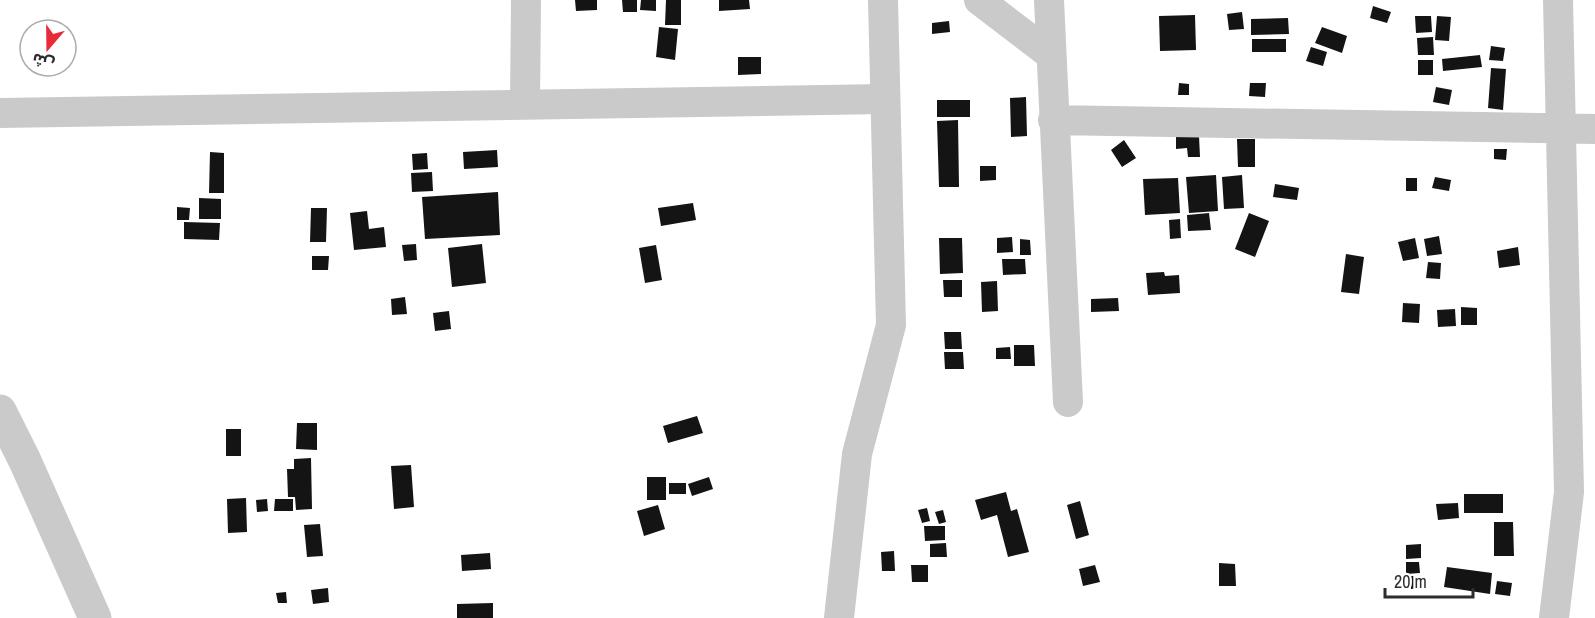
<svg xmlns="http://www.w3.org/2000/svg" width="1595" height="618" viewBox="0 0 1595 618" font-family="'Archivo Narrow','Noto Sans Arabic',sans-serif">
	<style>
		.building { fill: #141414 }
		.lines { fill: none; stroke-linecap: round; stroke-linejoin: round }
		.minor { stroke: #cacaca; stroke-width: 30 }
		.tertiary { stroke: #cacaca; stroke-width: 33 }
	</style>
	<rect width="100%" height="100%" fill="#fff"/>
	<path class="building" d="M575,0H597V10L576,11Z
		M622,0H637V12H623Z
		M641,0H656V11L640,10Z
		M666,0H681V25H665Z
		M719,0H749L750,9L719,11Z
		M1373,6L1391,12L1387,23L1370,18Z
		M1242,12L1244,29L1229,30L1227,14Z
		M1195,15L1196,50L1160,51L1159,16Z
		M1415,16H1431L1432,32L1416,33Z
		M1437,16L1451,17L1449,41L1435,40Z
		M1288,18L1289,34L1251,35V19Z
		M949,21L950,32L932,34V23Z
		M659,27L678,29L675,60L656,57Z
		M1322,27L1347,36L1342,53L1315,43Z
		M1433,37L1434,55H1418L1417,38Z
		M1252,39H1286V52H1252Z
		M1491,46L1505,48L1503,61L1489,60Z
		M1311,47L1327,52L1323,66L1306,61Z
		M1480,55L1482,67L1443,71L1442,59Z
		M738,57H761V74L738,75Z
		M1418,60H1433V75H1418Z
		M1491,68L1506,69L1503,110L1488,108Z
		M1179,83L1189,84V95H1178Z
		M1250,83H1266L1265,97L1249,96Z
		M1436,87L1452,90L1449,105L1433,102Z
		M1026,97L1027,136L1011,137L1010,98Z
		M937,100H970V117H937Z
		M958,120L959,187H939L937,121Z
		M1199,136L1200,157H1188L1187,148L1176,149V137Z
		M1237,139H1255V167H1238Z
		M1124,140L1136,158L1122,167L1111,150Z
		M1494,149H1507L1506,160L1494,159Z
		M497,150L498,167L464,169L463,152Z
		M210,152L224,153V193H209Z
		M427,153L428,169L413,170L412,154Z
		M980,166H996V180L980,181Z
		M432,172L433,191L412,192L411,173Z
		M1216,175L1218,211L1189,213L1186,177Z
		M1242,175L1244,208L1224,209L1222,177Z
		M1435,177L1451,180L1449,191L1432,188Z
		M1178,178L1180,213L1145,215L1143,179Z
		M1406,178H1417V191H1406Z
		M1275,184L1299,188L1297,200L1273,197Z
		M498,192L500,235L425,239L422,197Z
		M199,198L221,199V219H199Z
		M693,203L696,220L661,226L658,208Z
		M177,207L190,208L189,220H177Z
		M311,208H327L326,242H310Z
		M367,211L369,229L384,227L386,247L354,250L350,213Z
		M1209,213L1211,230L1188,231L1187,215Z
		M1249,213L1269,221L1255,257L1235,249Z
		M1180,219L1181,238L1170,239L1169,220Z
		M184,222L220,223L219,240L184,239Z
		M1439,236L1442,254L1427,256L1424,239Z
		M1012,237L1013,252L997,253V238Z
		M939,238H962L963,273L940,274Z
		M1415,238L1419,258L1403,261L1398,242Z
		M1020,239L1030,240L1031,255H1020Z
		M416,244L417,260L404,261L402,245Z
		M482,244L486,283L452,287L448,248Z
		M656,245L662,280L645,283L639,248Z
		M1518,247L1520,265L1499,268L1497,251Z
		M1346,254L1364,257L1359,294L1341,292Z
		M312,256H329L328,270H312Z
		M1002,259H1025L1026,274L1003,275Z
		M1428,262L1441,263L1440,279L1426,278Z
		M1164,272L1165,276L1179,275L1180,293L1148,295L1146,273Z
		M943,280H962V297H944Z
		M997,281L998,311L982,312L981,282Z
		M405,297L407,314L392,315L391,299Z
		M1118,298L1119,311L1091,312V299Z
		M1403,303L1420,304L1419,323L1402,322Z
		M1461,307L1477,308V325H1461Z
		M1455,309L1456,326L1438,327L1437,310Z
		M449,311L451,329L435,331L433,313Z
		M944,332H961L962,349H945Z
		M1014,345H1034L1035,366H1014Z
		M1010,347L1011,359H996V348Z
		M944,352H963L964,369H945Z
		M697,416L703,433L668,443L663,426Z
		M297,423H317V450L296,449Z
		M226,429H241V456H226Z
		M311,458L312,509L296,510L295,497H288L287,469H294V459Z
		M411,465L414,507L394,509L391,466Z
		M647,477H666V500H647Z
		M709,477L713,489L692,496L688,484Z
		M669,483H686V494H669Z
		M1006,492L1011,511L1017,509L1029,552L1008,557L997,515L981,520L975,500Z
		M1464,494H1503V513H1464Z
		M246,498L247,532L228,533L227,499Z
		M267,499L268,511L257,512L256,500Z
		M275,499H293V511H274Z
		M1080,501L1089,535L1076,539L1067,505Z
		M1458,503L1459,518L1438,520L1436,504Z
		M658,505L665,529L644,536L637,511Z
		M927,508L930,521L922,523L918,510Z
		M943,510L946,522L939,524L935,512Z
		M1494,522H1513L1514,556H1494Z
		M320,524L323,556L307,557L304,525Z
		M924,526H945V540L925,541Z
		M946,543L947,557H930V544Z
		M1421,544V558L1406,559V545Z
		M894,551L895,571H882L881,552Z
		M490,553L491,569L462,571L461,555Z
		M1406,562H1419L1420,573L1406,574Z
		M1219,563L1235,564L1236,586H1219Z
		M911,565H928V582H912Z
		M1095,565L1100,582L1083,586L1079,569Z
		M1447,567L1492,573L1490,594L1444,587Z
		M1411,576H1421V588L1411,589Z
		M1497,581L1512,583L1510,596L1495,594Z
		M328,588L329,602L313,604L311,590Z
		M286,592L287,603H278L276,593Z
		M493,603V618H457V604Z"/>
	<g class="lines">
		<path class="minor" d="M979,0L1051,55
			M1049,0L1068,402
			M525,103L526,0
			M0,113L885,99
			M1053,120L1595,129
			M839,618L857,454L891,325L883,0
			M1554,618L1569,492L1558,0"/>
		<path class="tertiary" d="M0,411L25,461L95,618"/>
	</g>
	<g transform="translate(48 48) rotate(200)"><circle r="28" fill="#ffffff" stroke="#ababab" stroke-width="1.5"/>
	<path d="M0-4.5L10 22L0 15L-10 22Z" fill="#e82b39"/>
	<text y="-9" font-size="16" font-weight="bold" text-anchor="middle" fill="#2d2d2d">ش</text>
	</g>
	<path d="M1385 588v9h88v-9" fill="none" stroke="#2d2d2d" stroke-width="3"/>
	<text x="1394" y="588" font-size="18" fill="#2d2d2d" stroke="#ffffff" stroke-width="4.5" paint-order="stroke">20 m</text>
</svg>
